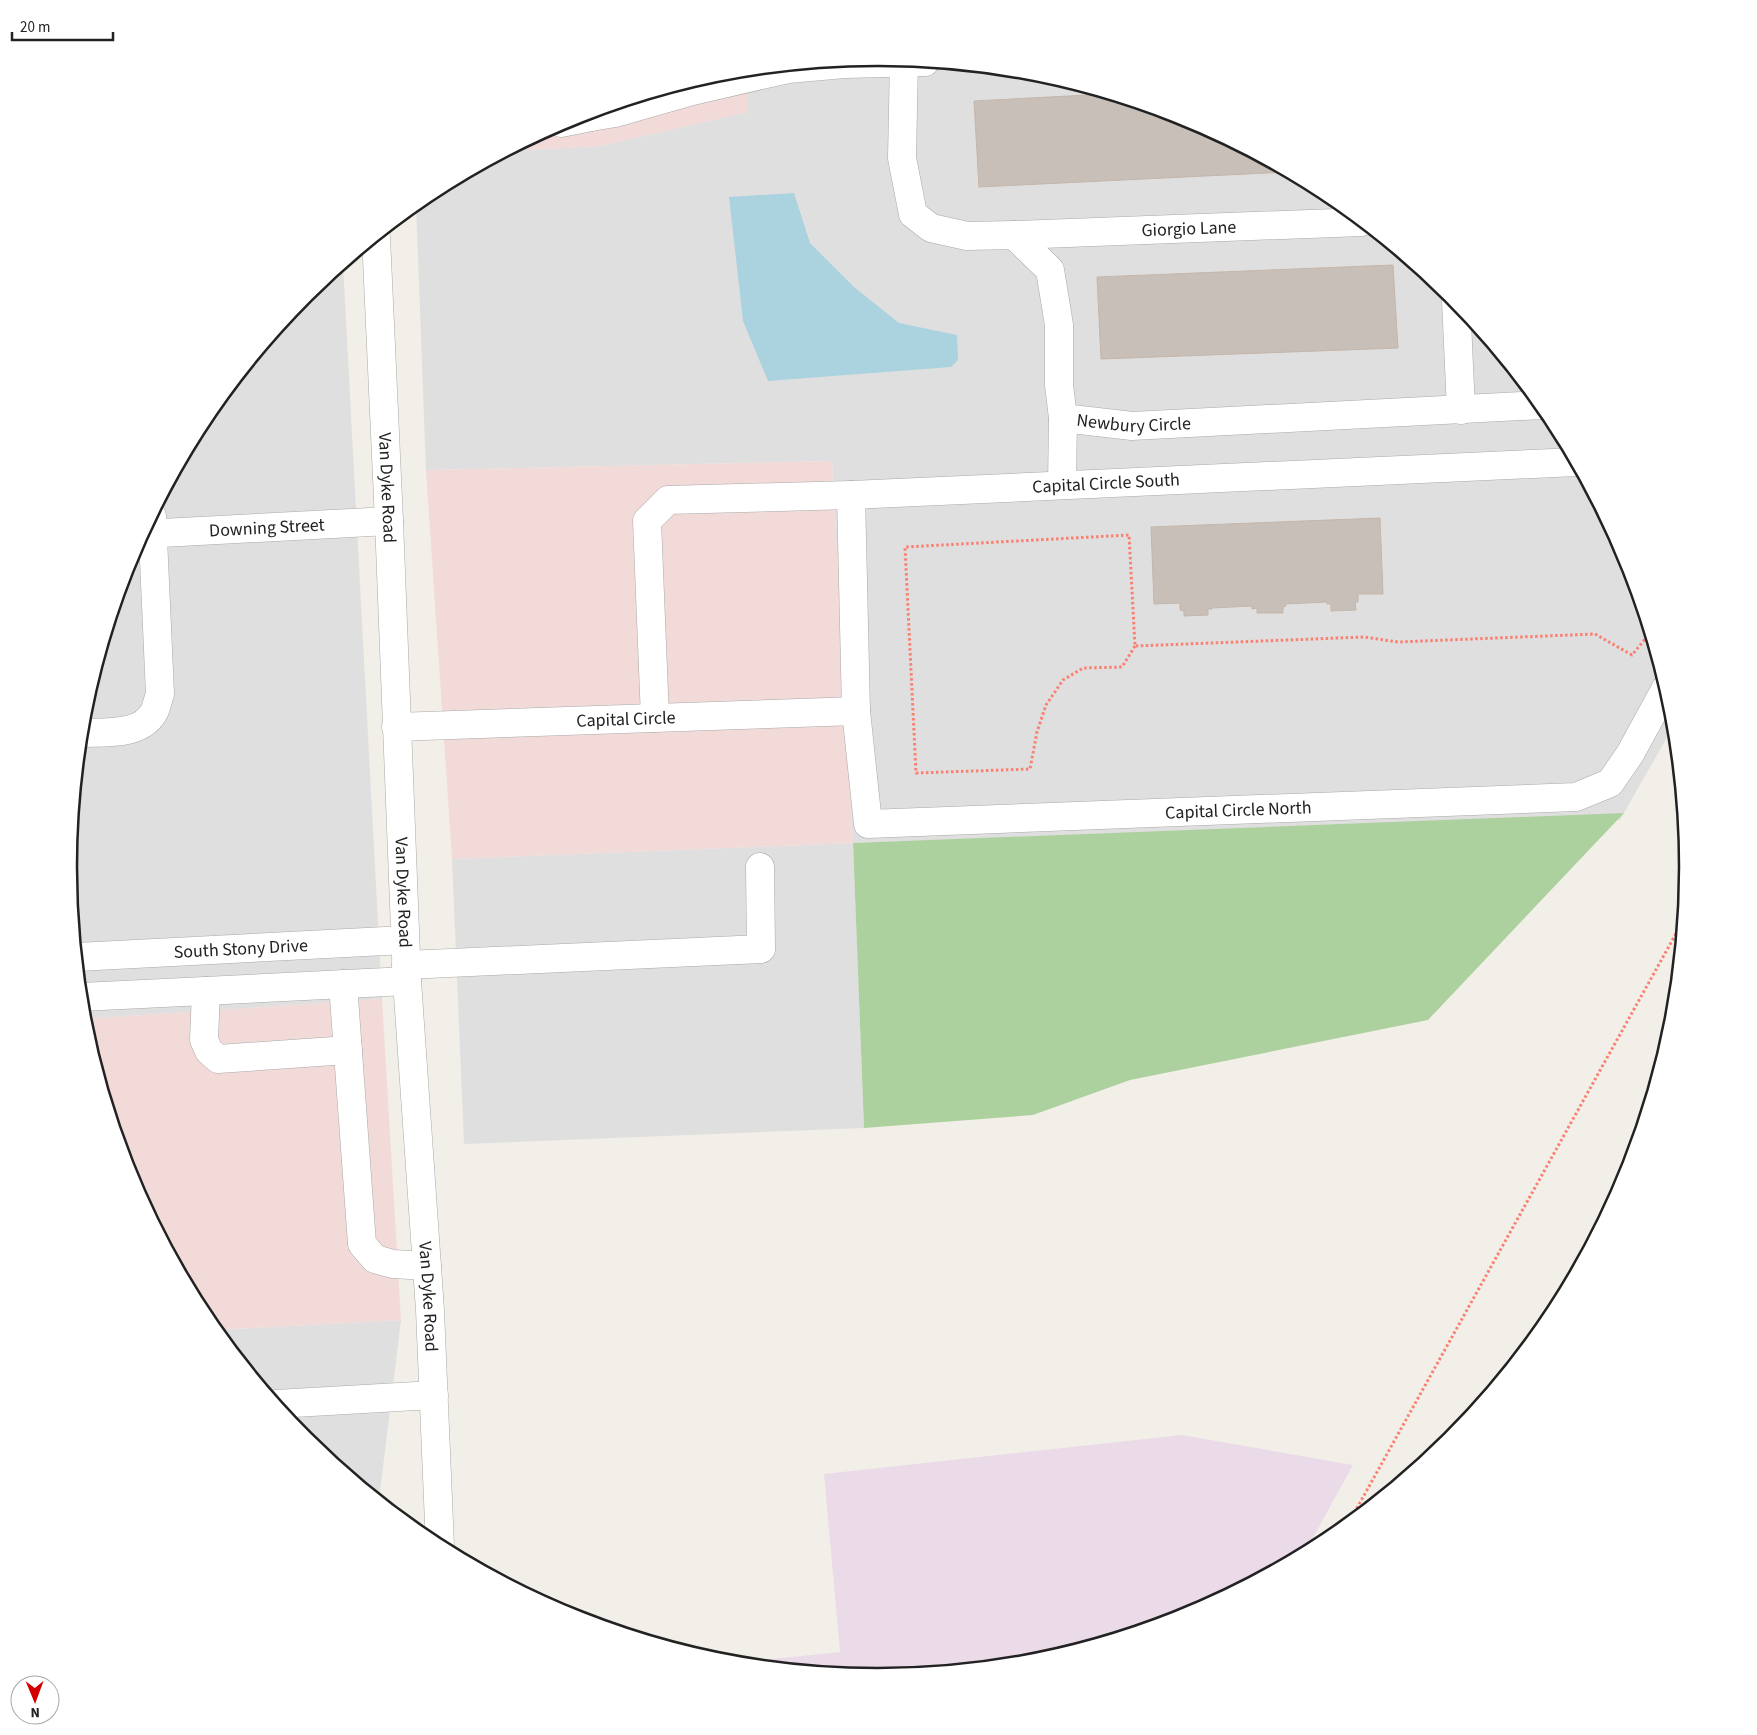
<svg xmlns="http://www.w3.org/2000/svg" width="1757" height="1735" viewBox="0 0 1757 1735" font-family="'Source Sans 3',sans-serif">
	<style>
		.residential { fill: #e0dfdf }
		.commercial { fill: #f2dad9 }
		.industrial { fill: #ebdbe8 }
		.forest { fill: #add19e }
		.water { fill: #aad3df }
		.building { fill: #c7bfb8; stroke: #c4b6ab }
		.lines { fill: none; stroke-linecap: round; stroke-linejoin: round }
		.minor-casing { stroke: #a9a9a9; stroke-width: 29 }
		.path { stroke: #fa8072; stroke-width: 3; stroke-dasharray: 2.5 2.5; stroke-linecap: butt }
		.minor { stroke: #fff; stroke-width: 28 }
		.labels { text-anchor: middle; stroke-width: 4; stroke-linejoin: round; paint-order: stroke }
		.street-label { font-size: 18px; fill: #222; stroke: #fff }
		.rim { fill: none; stroke: #222; stroke-width: 2.5 }
	</style>
	<rect width="100%" height="100%" fill="#f2efe9"/>
	<path class="residential" d="M879,58L1037,73L1189,119L1329,194L1451,295L1552,418L1627,558L1673,710L1674,725L1620,820L853,843L864,1128L464,1144L452,859L853,843L832,461L426,470L416,204L429,194L510,151L600,146L747,112L746,71Z
		M343,264L382,999L83,1019L69,867L84,709L130,557L205,417L306,295Z
		M401,1320L379,1500L306,1440L216,1330Z"/>
	<path class="commercial" d="M746,71L748,112L600,146L510,151L569,119Z
		M832,461L853,843L452,859L426,470Z
		M382,999L401,1320L215,1330L205,1317L130,1177L84,1025L83,1019Z"/>
	<path class="industrial" d="M1182,1435L1353,1465L1304,1554L1188,1616L1036,1662L878,1677L733,1663L840,1652L824,1474Z"/>
	<path class="forest" d="M1624,813L1428,1020L1130,1080L1033,1115L864,1128L853,843Z"/>
	<path class="water" d="M794,193L810,243L854,287L899,323L957,335L958,360L951,367L768,381L743,321L729,197Z"/>
	<path class="building" d="M1106,94L1189,119L1288,172L979,187L974,101Z
		M1393,265L1398,348L1101,359L1097,277Z
		M1380,518L1383,594H1358V602H1355L1356,610L1331,611V604H1327V602L1285,604L1286,606L1283,607V613H1257V608L1252,609V606L1212,608V609H1208V615L1184,616V611L1180,610V603L1154,604L1151,527Z"/>
	<g class="lines">
		<defs>
			<g id="minor">
				<path id="s1" d="M904,60L902,158L913,214L931,228L967,236L1014,235L1050,270L1059,325V385L1063,418L1132,426L1542,405"/>
				<path d="M591,112V117L615,113L692,91L788,69L844,64L925,62"/>
				<path d="M561,123L591,117L584,114"/>
				<path id="s2" d="M1014,235L1362,222"/>
				<path id="s3" d="M376,237L389,521L407,981L430,1310L440,1547"/>
				<path d="M1456,300L1461,410"/>
				<path id="s4" d="M1576,462L851,495L856,711L868,824L1576,797L1610,783L1630,754L1666,688"/>
				<path d="M1062,485L1063,418"/>
				<path id="s5" d="M143,534L389,521"/>
				<path d="M655,718L647,521L668,500L851,495"/>
				<path id="s6" d="M396,727L856,711"/>
				<path d="M82,733C106,732 143,736 155,710C157,705 158,699 160,694L152,516"/>
				<path id="s7" d="M77,957L405,940"/>
				<path d="M406,965L761,949L760,867"/>
				<path d="M343,984L362,1244L375,1259L393,1264L427,1266"/>
				<path d="M206,991L204,1040L209,1051L218,1059L348,1050"/>
				<path d="M81,997L407,981"/>
				<path d="M276,1404L434,1395"/>
			</g>
		</defs>
		<use href="#minor" class="minor-casing"/>
		<path class="path" d="M1135,646L1122,667L1083,668L1063,680L1046,705L1037,732L1030,769L916,773L905,547L1129,535L1135,646L1364,637L1398,642L1595,634L1632,655L1650,633
			M1347,1526L1683,921"/>
		<use href="#minor" class="minor"/>
	</g>
	<g class="labels">
		<g class="street-label">
			<text dy="6" stroke="none"><textPath href="#s2" startOffset="175">Giorgio Lane</textPath></text>
			<text dy="6" stroke="none"><textPath href="#s1" startOffset="532">Newbury Circle</textPath></text>
			<text transform="translate(1106 483) rotate(-3)" y="6">Capital Circle South</text>
			<text dy="6" stroke="none"><textPath href="#s3" startOffset="251">Van Dyke Road</textPath></text>
			<text dy="6" stroke="none"><textPath href="#s5" startOffset="124">Downing Street</textPath></text>
			<text dy="6" stroke="none"><textPath href="#s6" startOffset="230">Capital Circle</textPath></text>
			<text dy="6" stroke="none"><textPath href="#s4" startOffset="1426">Capital Circle North</textPath></text>
			<text dy="6" stroke="none"><textPath href="#s3" startOffset="656">Van Dyke Road</textPath></text>
			<text dy="6" stroke="none"><textPath href="#s7" startOffset="164">South Stony Drive</textPath></text>
			<text dy="6" stroke="none"><textPath href="#s3" startOffset="1061">Van Dyke Road</textPath></text>
		</g>
	</g>
	<path d="M0 0H1757V1735H0ZM77 867a801 801 0 1 1 1602 0a801 801 0 1 1-1602 0Z" fill="#fff" fill-rule="evenodd"/>
	<path class="rim" d="M77 867a801 801 0 1 1 1602 0a801 801 0 1 1-1602 0Z"/>
	<g transform="translate(35 1700) rotate(179)"><circle r="24" fill="#ffffff" stroke="#a7a7a7"/>
	<path d="M0-4L9 19L0 12L-9 19Z" fill="#d40000"/>
	<text y="-8" font-size="14" font-weight="bold" text-anchor="middle" fill="#222222">N</text>
	</g>
	<path d="M12 32v8h101v-8" fill="none" stroke="#222222" stroke-width="2.5"/>
	<text x="20" y="32" font-size="15" fill="#222222" stroke="#ffffff" stroke-width="4" paint-order="stroke">20 m</text>
</svg>
